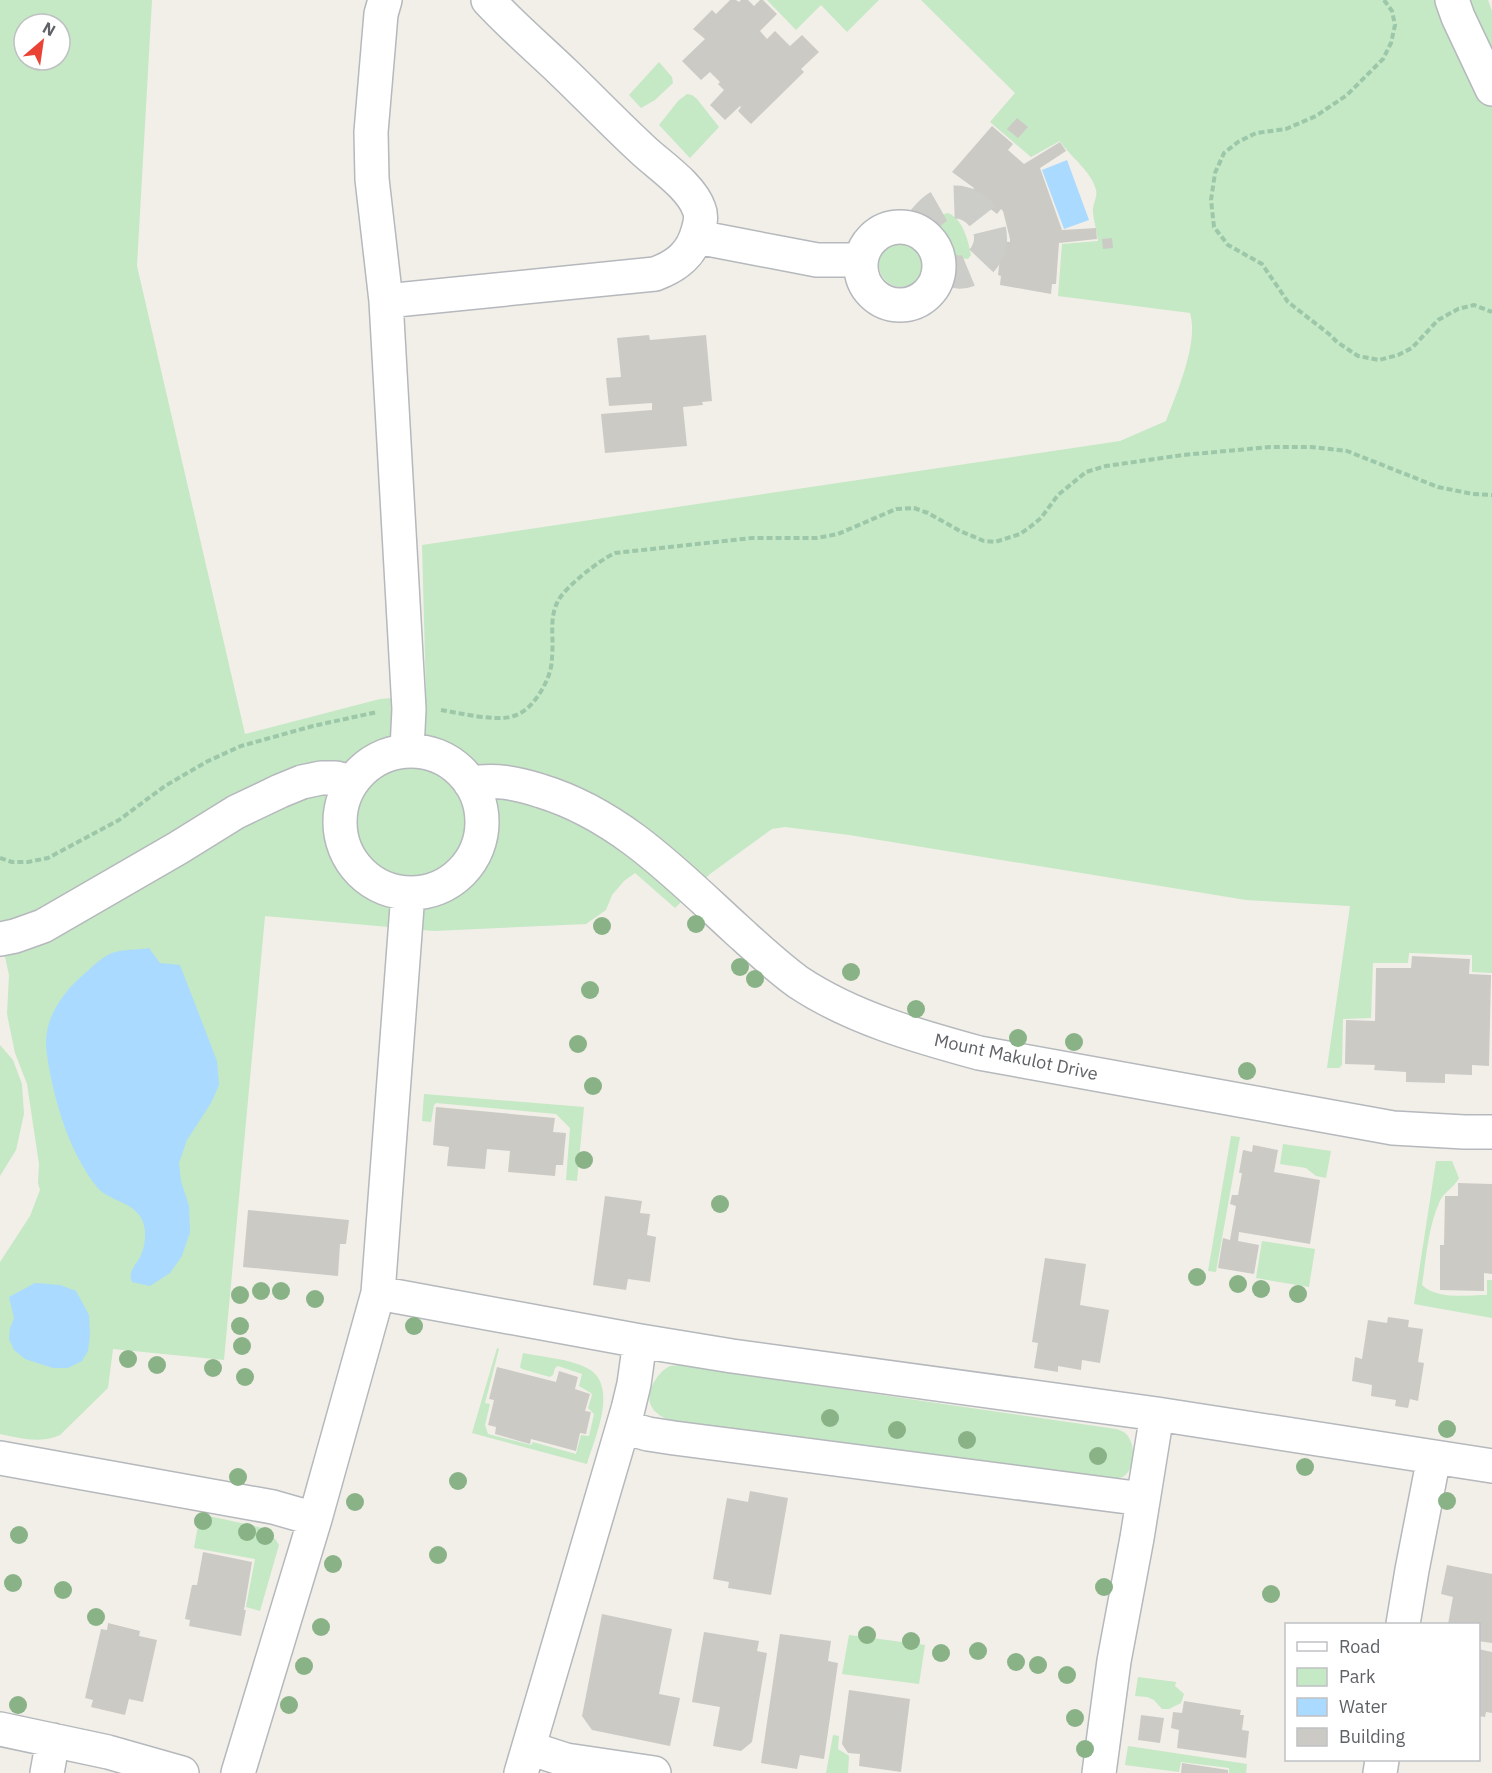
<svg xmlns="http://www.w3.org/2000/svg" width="1492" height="1773" viewBox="0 0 1492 1773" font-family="'IBM Plex Sans',sans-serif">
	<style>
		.green { fill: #c5e8c5; fill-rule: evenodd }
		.water { fill: #aadaff }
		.building { fill: #cccac5 }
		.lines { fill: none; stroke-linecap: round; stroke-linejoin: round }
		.minor-tunnel { stroke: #ccccc8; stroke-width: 33; stroke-dasharray: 33 16; stroke-linecap: butt }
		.minor-casing { stroke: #b5b8bc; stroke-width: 36 }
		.path { stroke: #9cc7a9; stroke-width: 4; stroke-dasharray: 6 3; stroke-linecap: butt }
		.minor { stroke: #fff; stroke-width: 33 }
		.tree { fill: #89b387 }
		.labels { text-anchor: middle; stroke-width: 5; stroke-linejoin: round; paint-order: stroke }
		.street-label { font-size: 18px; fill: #5f6368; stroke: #fff }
	</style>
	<rect width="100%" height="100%" fill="#f1efe8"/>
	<path class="green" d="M0,0H152L137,266L245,734L380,699L426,695L422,545L1120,441L1166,421C1177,392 1199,343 1190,313L1058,296L1062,244L1098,241C1097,231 1094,222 1093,213C1092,205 1098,197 1096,190C1091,170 1070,157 1060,141L1031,157L990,122L1015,93L921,0H1488L1492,11V973L1472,972V955L1409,953L1408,963H1373L1371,1018L1343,1019L1342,1065L1339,1068H1327L1350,906L1246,900L849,835L785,827L772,829L710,874L675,908L635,873L624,881L612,895L606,910L586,924L434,931L265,916L224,1360L113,1349L108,1388L60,1435C40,1444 20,1438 0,1434V1262L30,1216L40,1190L38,1183L39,1164L27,1084L15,1053L7,1014L9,975L0,934ZM24,24H60V60H24Z
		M767,0H879L847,32L821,5L796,30Z
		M659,62L672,77L673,83L655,100L641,108L629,95Z
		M687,94L692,95L697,99L719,127L690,158L659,125L678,101Z
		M948,213C963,219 968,240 971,255L968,259L948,257C947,250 946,243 941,237C937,233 933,231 930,227L937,216Z
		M879 265a22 22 0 1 1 44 0a22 22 0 1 1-44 0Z
		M0,1045L13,1060L22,1084L24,1114L16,1150L0,1176Z
		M424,1094L584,1107L577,1181L566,1180L570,1128L556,1114L436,1103L434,1105L431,1122L422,1121Z
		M1231,1136L1240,1137L1216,1272L1208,1271Z
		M1283,1144L1331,1151L1326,1178L1316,1176L1306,1168L1280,1164Z
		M1436,1161H1452L1459,1178C1454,1188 1443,1192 1439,1203C1428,1228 1426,1259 1422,1285C1437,1300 1467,1295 1487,1295V1280H1492V1318L1414,1304Z
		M1262,1241L1315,1249L1309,1287L1256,1278Z
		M497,1348L499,1349L485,1403L490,1404L485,1425L488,1434L531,1445L533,1442L576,1454L581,1435L589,1436L594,1414L588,1408L592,1395L591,1393L579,1386L582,1374L558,1366L555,1368L553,1375L550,1377L522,1369L520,1367L523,1353C543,1357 570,1359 587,1368C620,1385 594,1439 587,1464L472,1433Z
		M680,1365L943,1404L1116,1429C1119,1430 1123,1431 1125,1433C1136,1442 1136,1468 1124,1476C1123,1477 1117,1479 1115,1480L676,1423C666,1419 653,1414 650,1403C646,1390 659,1371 670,1366C671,1366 679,1365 680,1365Z
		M200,1514L259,1527C268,1531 274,1536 279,1545L260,1611L246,1607L255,1559L194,1548Z
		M849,1635L925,1645L919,1684L842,1674Z
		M1138,1677L1176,1682L1175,1686L1184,1694L1181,1703L1169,1709H1162L1154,1700L1147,1697L1135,1696Z
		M833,1735L839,1736L838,1749L849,1756L848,1773H826Z
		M1128,1746L1247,1764L1246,1773H1229V1768L1181,1762L1179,1772L1125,1765Z"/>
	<path class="water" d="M1067,160L1089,220L1064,229L1042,170Z
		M149,948L160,963L180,965L217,1061L219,1085L211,1103L187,1140L179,1163L181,1181L189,1206L190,1232L182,1256L170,1273L150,1286L132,1282C128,1270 135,1267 140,1257C145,1248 147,1232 143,1222C135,1201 109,1202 97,1187C71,1154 58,1112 50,1073C48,1059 44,1046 47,1032C51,1009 66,990 83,975C92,967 102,957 112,953C123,949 138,950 149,948Z
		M35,1283L60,1285L76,1291L89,1315L90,1335L88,1351L82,1361L68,1368H53L25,1359L14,1350L9,1339L10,1328L14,1318L9,1297Z"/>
	<path class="building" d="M730,0H736L739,2L741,0H748L754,6L760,0H763L777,14L760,31L767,39L775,31L790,46L802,35L819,52L801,69L804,72L751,124L738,111L741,107L740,106L725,120L710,105L724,90L718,84L720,82L710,72L701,80L682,61L705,39L693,29L712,10L716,14Z
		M1017,118L1028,127L1018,138L1007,129Z
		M992,126L1013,144L1008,150L1024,164L1060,142L1066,151L1040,168L1062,230L1096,228L1097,239L1059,243L1056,284H1052L1051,294L1000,285L1001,276L998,275L1002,241L1010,242V239L1003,211L1001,209L997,214L970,193L974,188L952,172Z
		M1112,238L1113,248L1103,249L1102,239Z
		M649,335L650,340L706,335L712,401L702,402L703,405L683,407L687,446L605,453L601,414L652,410V403L609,406L606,378L621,377L617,338Z
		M1412,956L1470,959L1469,974L1491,975L1489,1066L1472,1065V1075L1445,1074V1083L1406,1082V1072L1374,1070L1375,1065L1345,1064L1346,1020L1375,1021L1376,968H1411Z
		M436,1107L555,1118L553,1132L566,1133L563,1165H556L555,1176L508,1172L510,1151L487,1149L485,1169L447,1166L449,1147L433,1145Z
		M1253,1145L1278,1150L1274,1172L1320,1180L1310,1244L1239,1232L1238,1241L1259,1245L1254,1274L1218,1268L1223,1238L1230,1240L1236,1206L1230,1204L1232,1195H1238L1242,1173H1239L1243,1150L1252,1152Z
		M1458,1183L1492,1184V1274L1484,1273V1291L1440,1290V1245H1444L1445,1196H1458Z
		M605,1196L642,1201L640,1213L650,1214L647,1235L656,1237L650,1282L628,1279L626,1290L593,1285Z
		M248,1210L349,1220L346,1244H340L338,1276L243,1267Z
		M1045,1258L1086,1264L1080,1305L1109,1310L1100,1363L1082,1360L1081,1370L1058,1366V1372L1034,1368L1038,1343L1032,1342Z
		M1388,1317L1409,1320L1408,1327L1423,1329L1418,1362L1424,1363L1418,1401L1410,1399L1408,1408L1395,1406L1396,1400L1371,1396L1372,1385L1352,1381L1355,1357L1362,1359L1368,1320L1387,1323Z
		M497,1367L556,1382L559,1371L578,1377L575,1389L590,1394L585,1411L591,1412L586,1434L580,1433L576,1451L531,1439L530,1444L495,1434L496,1427L488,1425L494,1400L489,1399Z
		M750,1491L788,1498L771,1595L728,1588L729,1582L713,1579L727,1498L748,1502Z
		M203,1552L252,1562L244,1610H246L241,1636L189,1626L190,1620L185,1619L192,1585H197Z
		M1447,1565L1492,1574V1643L1478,1641V1624H1448L1453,1597L1441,1594Z
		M602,1614L672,1629L659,1694L680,1698L670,1746L592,1730L582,1716Z
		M108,1623L140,1631L139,1636L157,1640L143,1702L129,1699L125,1715L91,1707L93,1700L85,1698L101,1629L107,1630Z
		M704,1632L759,1641L757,1651L767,1653L752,1742L741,1751L713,1746L720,1707L692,1702Z
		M780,1634L831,1641L828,1661L838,1663L824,1759L800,1755L797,1769L761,1763Z
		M1478,1649L1492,1652V1713L1486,1712L1485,1717L1478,1716Z
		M849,1690L910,1699L901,1772L859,1766L860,1754L848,1753L842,1744Z
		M1184,1701L1241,1710L1240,1715H1244L1242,1730L1249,1731L1246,1758L1177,1748L1179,1730L1171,1728L1173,1712L1182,1713Z
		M1141,1715L1164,1718L1160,1743L1138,1740Z
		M1182,1763L1228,1770V1773H1181Z"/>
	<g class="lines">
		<path class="minor-tunnel" d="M916,230C922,223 927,215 935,209C970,183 1012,235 978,264C965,276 954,273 939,266"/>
		<defs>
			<path id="minor" d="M385,0L381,14L371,132L372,179L386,301L409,709L407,750
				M1452,0L1458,17L1492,89
				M861 266a39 39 0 1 1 78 0a39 39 0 1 1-78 0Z
				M697,237L817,260H861
				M386,301L655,274C677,266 692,254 698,231C700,224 702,216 699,209C691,186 660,166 643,150C616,125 590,98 564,73C538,48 512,26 488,0
				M340 822a71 71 0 1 1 142 0a71 71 0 1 1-142 0Z
				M470,783C496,779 517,783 541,791C620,815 677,875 736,929C756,947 776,966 798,982C852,1018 917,1036 979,1053L1393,1128L1464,1132H1492
				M0,939L15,936L43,926L178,848L236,812L280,791L302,782L321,778H336L352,782
				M378,1293L408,893
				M623,1427L648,1434L674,1438L1143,1499
				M0,1458L273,1507L315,1519
				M1403,1624L1412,1570L1434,1457
				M0,1729L108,1752L182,1773
				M529,1748L566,1760L654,1773
				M47,1773L53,1740
				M238,1773L315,1519L378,1293L640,1341L732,1356L1157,1414L1492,1466
				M521,1773L628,1409L634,1384L640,1341
				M1099,1773L1114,1661L1137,1538L1157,1414
				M1380,1773L1382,1760"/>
		</defs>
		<use href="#minor" class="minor-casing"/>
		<path class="path" d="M1384,0L1392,11L1395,25L1391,43L1383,59L1347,95L1316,116L1286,129L1256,133L1238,142L1224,153L1215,173L1211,200L1214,227L1228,245L1262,264L1288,302L1329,334L1337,342L1358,356L1379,360L1398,355L1412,348L1438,320L1458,309L1474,305L1492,312
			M441,710C459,713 494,721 510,717C523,714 531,706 538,696C546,684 552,671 552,657C554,640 549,619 557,603C563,588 601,559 615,553L752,538H817L838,534L896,509L914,508L928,513L960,531L984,541L995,542L1020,534L1030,527L1041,518L1058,495L1086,472L1106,466L1183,455L1270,447H1311L1347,451L1438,487L1473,494L1492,495
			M0,858L12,862H28L48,858L119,820L165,786L208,761L241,746L313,726L377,712"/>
		<use href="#minor" class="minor"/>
	</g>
	<g class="tree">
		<circle cx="696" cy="924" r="9"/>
		<circle cx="602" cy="926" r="9"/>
		<circle cx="740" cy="967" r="9"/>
		<circle cx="851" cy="972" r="9"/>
		<circle cx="755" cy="979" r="9"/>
		<circle cx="590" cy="990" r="9"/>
		<circle cx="916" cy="1009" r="9"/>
		<circle cx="1018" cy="1038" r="9"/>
		<circle cx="1074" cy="1042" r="9"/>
		<circle cx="578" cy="1044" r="9"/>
		<circle cx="1247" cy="1071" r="9"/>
		<circle cx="593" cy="1086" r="9"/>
		<circle cx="584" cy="1160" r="9"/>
		<circle cx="720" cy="1204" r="9"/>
		<circle cx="1197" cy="1277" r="9"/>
		<circle cx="1238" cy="1284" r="9"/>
		<circle cx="1261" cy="1289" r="9"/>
		<circle cx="261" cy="1291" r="9"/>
		<circle cx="281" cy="1291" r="9"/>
		<circle cx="1298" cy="1294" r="9"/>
		<circle cx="240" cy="1295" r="9"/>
		<circle cx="315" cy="1299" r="9"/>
		<circle cx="240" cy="1326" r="9"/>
		<circle cx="414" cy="1326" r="9"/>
		<circle cx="242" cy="1346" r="9"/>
		<circle cx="128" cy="1359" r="9"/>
		<circle cx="157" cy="1365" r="9"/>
		<circle cx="213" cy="1368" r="9"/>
		<circle cx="245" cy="1377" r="9"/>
		<circle cx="830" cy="1418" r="9"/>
		<circle cx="1447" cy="1429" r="9"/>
		<circle cx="897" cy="1430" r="9"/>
		<circle cx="967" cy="1440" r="9"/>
		<circle cx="1098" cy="1456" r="9"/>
		<circle cx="1305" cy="1467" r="9"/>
		<circle cx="238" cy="1477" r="9"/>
		<circle cx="458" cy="1481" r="9"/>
		<circle cx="1447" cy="1501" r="9"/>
		<circle cx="355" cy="1502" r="9"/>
		<circle cx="203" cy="1521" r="9"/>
		<circle cx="247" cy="1532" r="9"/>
		<circle cx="19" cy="1535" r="9"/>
		<circle cx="265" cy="1536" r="9"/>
		<circle cx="438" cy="1555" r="9"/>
		<circle cx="333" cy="1564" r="9"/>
		<circle cx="13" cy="1583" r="9"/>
		<circle cx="1104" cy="1587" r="9"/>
		<circle cx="63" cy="1590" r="9"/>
		<circle cx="1271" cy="1594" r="9"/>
		<circle cx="96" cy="1617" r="9"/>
		<circle cx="321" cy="1627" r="9"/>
		<circle cx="867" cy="1635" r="9"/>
		<circle cx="911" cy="1641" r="9"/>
		<circle cx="978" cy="1651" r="9"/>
		<circle cx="941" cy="1653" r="9"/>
		<circle cx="1016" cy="1662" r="9"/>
		<circle cx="1038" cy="1665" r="9"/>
		<circle cx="304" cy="1666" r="9"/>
		<circle cx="1067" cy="1675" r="9"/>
		<circle cx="18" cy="1705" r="9"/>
		<circle cx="289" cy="1705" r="9"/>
		<circle cx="1075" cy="1718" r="9"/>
		<circle cx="1085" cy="1749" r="9"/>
	</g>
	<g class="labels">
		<g class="street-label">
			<text transform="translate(1016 1057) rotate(12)" y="6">Mount Makulot Drive</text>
		</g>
	</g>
	<rect x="1285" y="1623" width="195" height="138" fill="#ffffff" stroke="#bfc1c3" stroke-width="1.5"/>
	<rect x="1297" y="1642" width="30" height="9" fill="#ffffff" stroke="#bfc1c3" stroke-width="1.5"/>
	<text x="1339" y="1653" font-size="18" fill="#5f6368">Road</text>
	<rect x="1297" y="1668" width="30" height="18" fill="#c5e8c5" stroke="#bfc1c3" stroke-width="1.5"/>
	<text x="1339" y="1683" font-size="18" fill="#5f6368">Park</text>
	<rect x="1297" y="1698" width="30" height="18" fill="#aadaff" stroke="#bfc1c3" stroke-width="1.5"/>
	<text x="1339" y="1713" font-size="18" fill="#5f6368">Water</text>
	<rect x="1297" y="1728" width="30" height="18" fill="#cccac5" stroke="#bfc1c3" stroke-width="1.5"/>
	<text x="1339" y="1743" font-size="18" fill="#5f6368">Building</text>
	<g transform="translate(42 42) rotate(29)"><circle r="28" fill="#ffffff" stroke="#bfc1c3" stroke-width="1.5"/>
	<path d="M0-4.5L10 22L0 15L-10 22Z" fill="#ea4335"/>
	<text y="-9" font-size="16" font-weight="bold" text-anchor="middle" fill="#5f6368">N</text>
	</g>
</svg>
